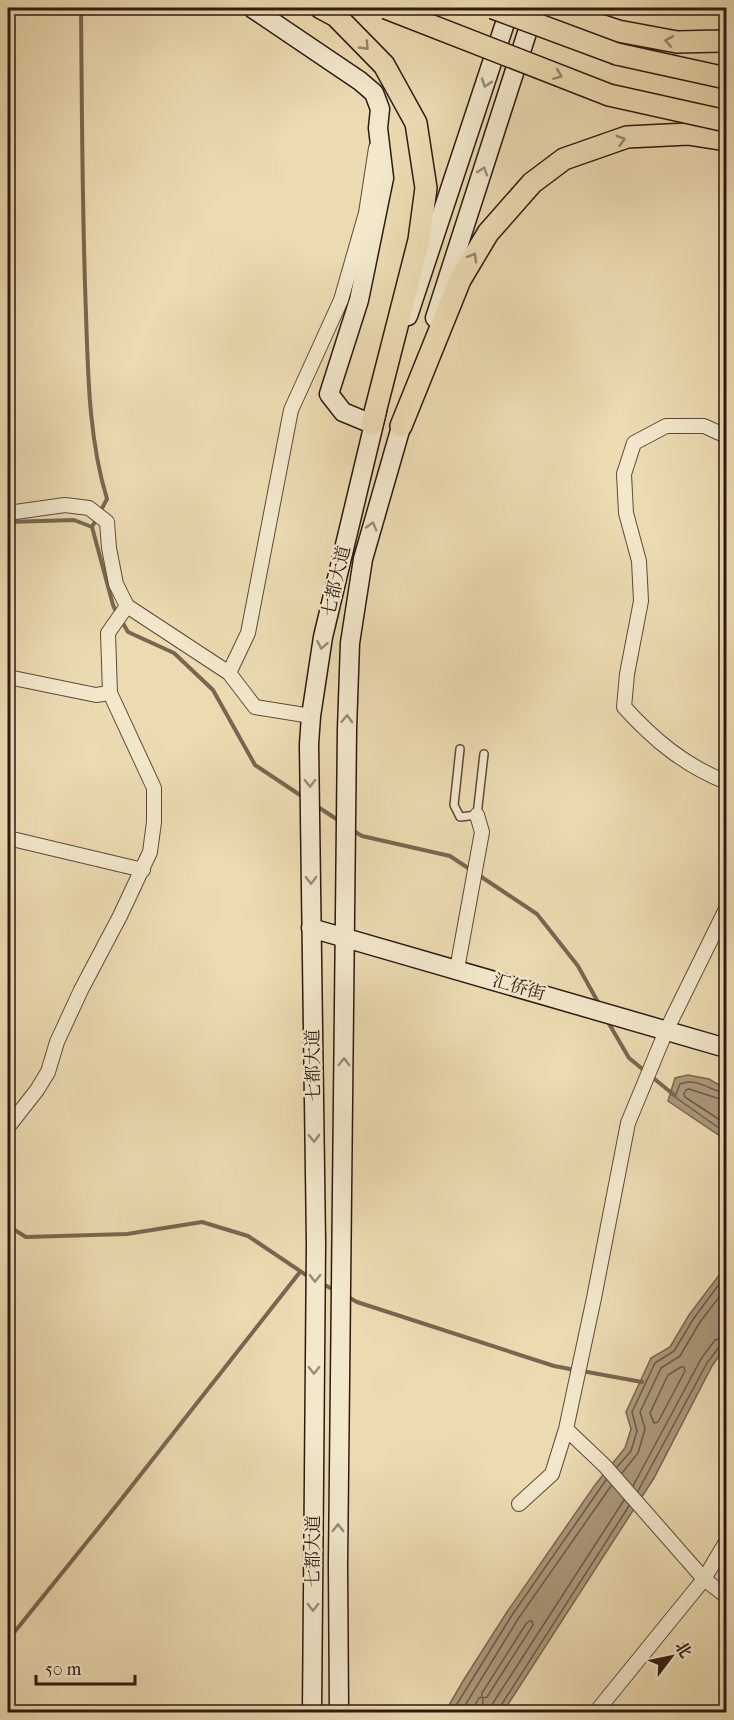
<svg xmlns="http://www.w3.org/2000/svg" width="734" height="1720" viewBox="0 0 734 1720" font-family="'IM FELL French Canon','Noto Serif SC',serif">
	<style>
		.green { fill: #ccba96; stroke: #7c6a54; stroke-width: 1.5 }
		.water { fill: #ab997b; stroke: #796651; stroke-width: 1.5 }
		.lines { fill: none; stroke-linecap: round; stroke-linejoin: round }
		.shore { stroke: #6c5a47; stroke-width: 1.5 }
		.stream { stroke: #796651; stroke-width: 4 }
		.lane-casing { stroke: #5d4a3a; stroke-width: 10 }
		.street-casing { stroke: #5d4a3a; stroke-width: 16 }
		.secondary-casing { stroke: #2d1a13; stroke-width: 21 }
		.primary-casing { stroke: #2d1a13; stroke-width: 24 }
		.lane { stroke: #f3e8cc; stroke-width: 7 }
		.street { stroke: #f3e8cc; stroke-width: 14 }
		.secondary { stroke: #f3e8cc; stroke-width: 18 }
		.primary { stroke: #ecdbb1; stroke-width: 21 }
		.primary-bridge-casing { stroke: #2d1a13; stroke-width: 24; stroke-linecap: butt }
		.primary-bridge { stroke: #ecdbb1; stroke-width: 21 }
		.oneway { stroke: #96846a }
		.oneway2 { stroke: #9a8b79 }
		.labels { text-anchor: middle; stroke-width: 4.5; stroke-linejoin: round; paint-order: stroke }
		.street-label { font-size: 18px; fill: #2d1a13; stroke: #f3e8cc }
	</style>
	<rect width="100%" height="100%" fill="#ecdbb1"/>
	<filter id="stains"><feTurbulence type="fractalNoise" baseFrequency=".00333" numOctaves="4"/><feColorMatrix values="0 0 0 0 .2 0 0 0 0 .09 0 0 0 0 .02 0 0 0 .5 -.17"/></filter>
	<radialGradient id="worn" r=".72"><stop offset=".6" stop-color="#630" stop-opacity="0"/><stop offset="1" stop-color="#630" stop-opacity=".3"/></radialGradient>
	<path class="green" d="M726,596V664H721Z"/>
	<path class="water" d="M688,1075L709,1079L726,1089V1140L668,1101L675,1078Z
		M726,1266V1346L712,1366L654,1478L503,1712H445L463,1681L507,1612L595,1485L625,1448L631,1429L626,1412L651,1358L670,1347L689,1315Z"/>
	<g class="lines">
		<path class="shore" d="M726,1093C710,1091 698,1077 680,1084L675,1097L726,1133
			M726,1101L689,1089L686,1090L684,1094L685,1097L726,1124
			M681,1367H684L685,1371L658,1422L654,1423L650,1413L668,1375Z
			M617,1467L631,1451L637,1431L632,1412L655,1363L674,1351L694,1318L726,1275
			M622,1473L638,1453L645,1429L640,1412L661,1368L680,1356L700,1322L726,1288
			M633,1486L701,1359L715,1340L726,1336
			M638,1491L707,1363L720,1346L726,1344
			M452,1712L512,1615L606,1480
			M461,1712L518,1619L611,1486
			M471,1712L479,1698L482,1697V1693L526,1624L529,1621H532L533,1625L487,1697L483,1698L482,1712
			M491,1712L493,1703L624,1500
			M499,1712L500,1707L629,1506"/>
		<path class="stream" d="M81,8C82,110 82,212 86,314C88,376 89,440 107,499L92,527
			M8,522L74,520L92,527L113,605L117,614
			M121,620L128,632L174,653L213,690L255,765L303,797
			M315,805L341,822
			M352,830L362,836L450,856L471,870
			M477,874L537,914L578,966L599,1004
			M608,1022L629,1058L674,1095
			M8,1226L26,1237L127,1234L202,1222L248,1236L309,1277
			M321,1283L336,1291
			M348,1297L357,1302L554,1366L575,1370
			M582,1371L642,1382
			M8,1640L116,1506L300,1272"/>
		<defs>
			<path id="lane" d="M460,749L454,805L460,817L477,815L484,754"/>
			<path id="street" d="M726,436L704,426H666L634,443L624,474L626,513L639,561L641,601L627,674L624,707C654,740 684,765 726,782
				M8,513L65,505L89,508L107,522L109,548L116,584L127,606L229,673
				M8,677L96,695L110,693
				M311,716L255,707L229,673L248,633L291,410L341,300L366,213L376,148
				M8,838L143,870
				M457,969L482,832L477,815
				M8,1127L37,1090L48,1072L57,1042L81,990L120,916L150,852L154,822V788L110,693L108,633L127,606
				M566,1429L605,1466L704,1579L726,1596
				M519,1504L552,1474L566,1429L594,1298L628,1123L666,1031L726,909
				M596,1712L704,1579L726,1542"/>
			<path id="secondary" d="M252,8L360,81L374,93L380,109L378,128L384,178L359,300L329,394L343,412L372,424
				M408,316L510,8
				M435,318L535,8
				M311,928L726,1048
				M312,1712L316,1243L309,744L311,716L323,637L377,411
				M339,1712L338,1565L347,729L350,643L363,559L405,413"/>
			<path id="primary" d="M321,8L336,16L384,65L416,123L426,188L419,240L372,424
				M548,8L618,31L677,42L721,41L726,39
				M617,54L726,78
				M401,426L460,280L488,233L532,183L564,159L627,137L688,134L726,140"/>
		</defs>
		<use href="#lane" class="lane-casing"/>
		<use href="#street" class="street-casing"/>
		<use href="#secondary" class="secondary-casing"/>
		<use href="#primary" class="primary-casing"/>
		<use href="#lane" class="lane"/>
		<use href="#street" class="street"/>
		<use href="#secondary" class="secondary"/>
		<use href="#primary" class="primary"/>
		<defs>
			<path id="primary-bridge" d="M386,8L609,95L726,121
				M493,8L617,54"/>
		</defs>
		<use href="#primary-bridge" class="primary-bridge-casing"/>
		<use href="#primary-bridge" class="primary-bridge"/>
	</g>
	<defs><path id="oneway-chevron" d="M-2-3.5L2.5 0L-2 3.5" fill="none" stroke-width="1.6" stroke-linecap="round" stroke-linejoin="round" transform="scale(1.5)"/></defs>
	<g class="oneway">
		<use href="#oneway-chevron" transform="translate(669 41) rotate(-170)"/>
		<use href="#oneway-chevron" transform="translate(365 46) rotate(46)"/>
		<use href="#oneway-chevron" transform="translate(558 75) rotate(21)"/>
		<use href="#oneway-chevron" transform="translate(621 140) rotate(-16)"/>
		<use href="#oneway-chevron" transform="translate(473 257) rotate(-59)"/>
	</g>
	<g class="oneway2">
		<use href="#oneway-chevron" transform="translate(486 83) rotate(108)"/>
		<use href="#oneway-chevron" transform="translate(483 171) rotate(-72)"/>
		<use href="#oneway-chevron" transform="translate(372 526) rotate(-74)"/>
		<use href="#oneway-chevron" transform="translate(322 645) rotate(100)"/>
		<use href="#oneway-chevron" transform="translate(347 719) rotate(-88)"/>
		<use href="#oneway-chevron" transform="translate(310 783) rotate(89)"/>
		<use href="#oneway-chevron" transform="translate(311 880) rotate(89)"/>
		<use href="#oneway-chevron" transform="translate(344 1062) rotate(-89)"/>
		<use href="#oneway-chevron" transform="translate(314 1138) rotate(89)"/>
		<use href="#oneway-chevron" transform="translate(315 1278) rotate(91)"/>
		<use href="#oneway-chevron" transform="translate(314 1370) rotate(91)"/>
		<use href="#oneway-chevron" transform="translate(338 1528) rotate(-89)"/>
		<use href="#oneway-chevron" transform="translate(313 1607) rotate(90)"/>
	</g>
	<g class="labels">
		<g class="street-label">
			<text transform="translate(336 581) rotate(-77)" y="6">七都大道</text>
			<text transform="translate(519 987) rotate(16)" y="6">汇侨街</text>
			<text transform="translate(313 1065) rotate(-91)" y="6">七都大道</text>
			<text transform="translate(313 1551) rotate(-90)" y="6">七都大道</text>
		</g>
	</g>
	<rect width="734" height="1720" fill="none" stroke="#ecdbb1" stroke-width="30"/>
	<rect x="9" y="9" width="716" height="1702" fill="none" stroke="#2d1a13" stroke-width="3"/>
	<rect x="15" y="15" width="704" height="1690" fill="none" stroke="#2d1a13" stroke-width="1.5"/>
	<g transform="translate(671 1657) rotate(58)" stroke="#f3e8cc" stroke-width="4.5" paint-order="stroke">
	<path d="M0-4.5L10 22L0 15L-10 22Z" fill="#2d1a13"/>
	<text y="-9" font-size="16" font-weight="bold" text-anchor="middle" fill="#2d1a13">北</text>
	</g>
	<path d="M36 1675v9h99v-9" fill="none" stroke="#2d1a13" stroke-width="3"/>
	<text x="45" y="1675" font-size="18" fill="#2d1a13" stroke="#f3e8cc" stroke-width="4.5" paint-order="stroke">50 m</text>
	<rect width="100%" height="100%" filter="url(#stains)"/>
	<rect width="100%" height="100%" fill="url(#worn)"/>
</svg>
